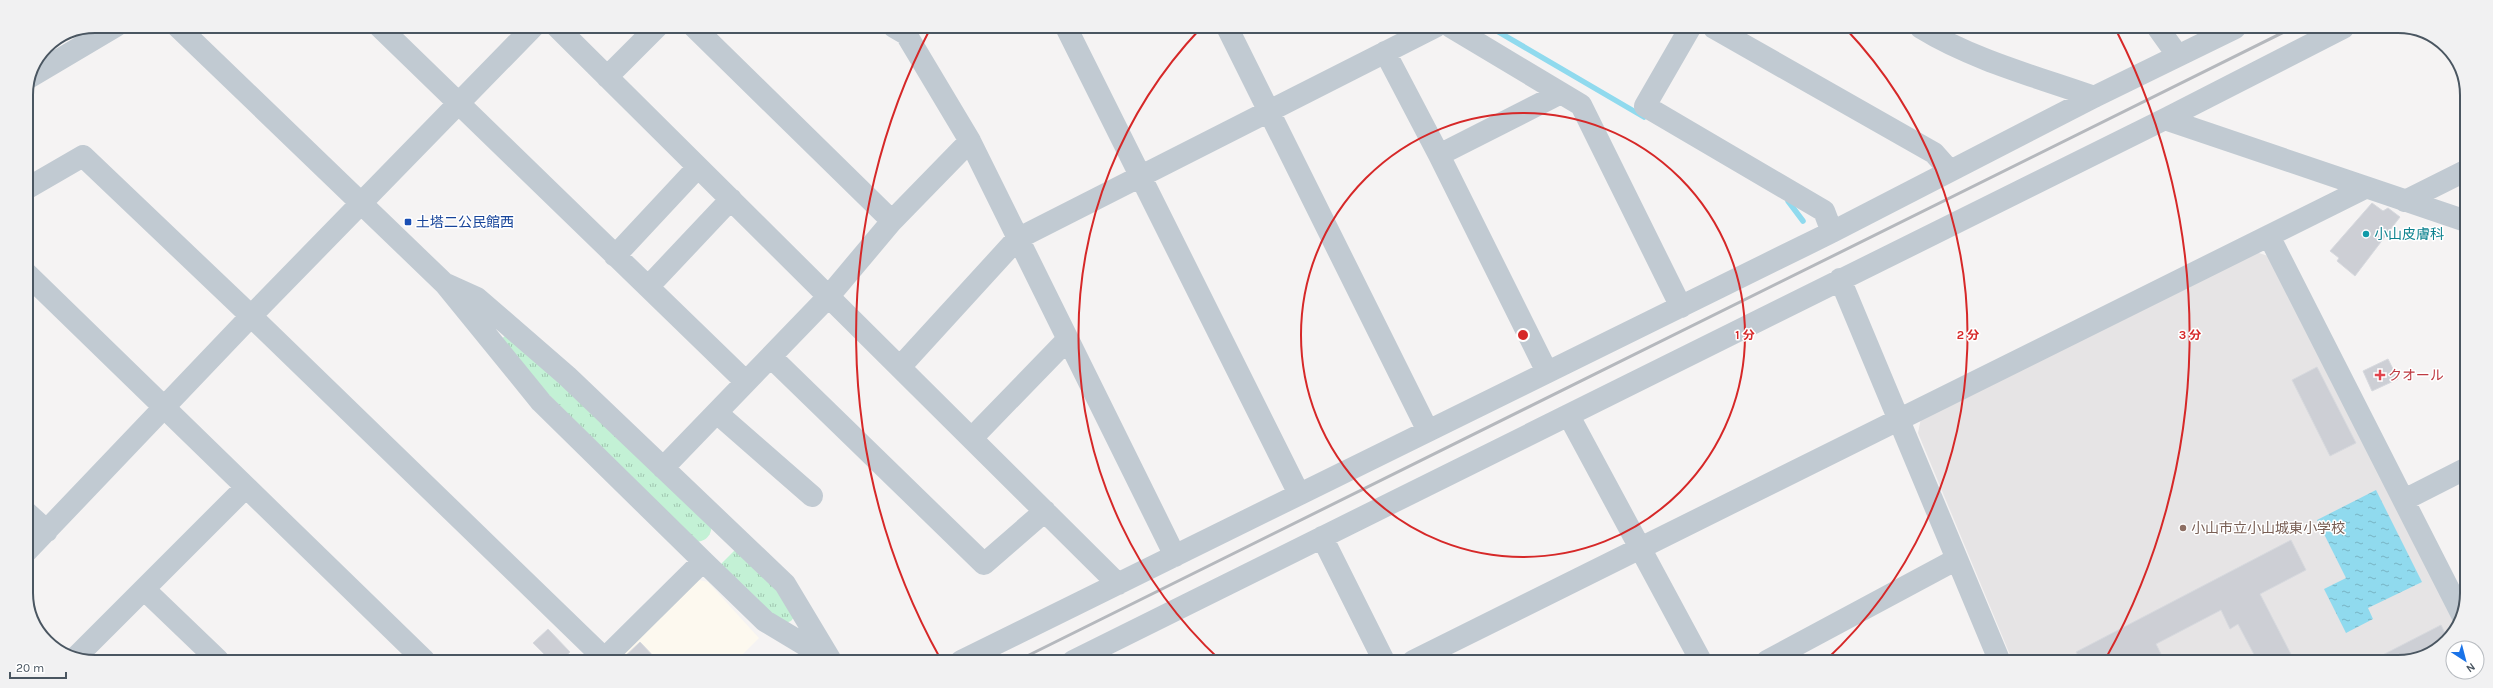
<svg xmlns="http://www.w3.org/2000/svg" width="2493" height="688" viewBox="0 0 2493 688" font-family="Karla,'Noto Sans JP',sans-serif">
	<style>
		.commercial { fill: #fdf9ef }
		.education { fill: #e6e4e5 }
		.grass { fill: url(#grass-tufts) }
		.water { fill: url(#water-ripples) }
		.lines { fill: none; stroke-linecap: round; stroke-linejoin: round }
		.stream { stroke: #90daee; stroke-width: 5.5 }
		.building { fill: #cdcfd5; stroke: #d7d9de }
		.minor { stroke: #c1cad2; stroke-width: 22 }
		.rail { stroke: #b5b8bd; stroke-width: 3 }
		.ring { fill: none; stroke: #d62828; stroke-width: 2 }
		.transit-dot { fill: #1a4fb4; stroke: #fff; stroke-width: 1.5 }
		.culture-dot { fill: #0f9aa8; stroke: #fff; stroke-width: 1.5 }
		.health-dot { fill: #e0444e; stroke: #fff; stroke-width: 1.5 }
		.education-dot { fill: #8d6e63; stroke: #fff; stroke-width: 1.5 }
		.labels { text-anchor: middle; stroke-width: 3; stroke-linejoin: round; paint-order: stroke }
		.transit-label { font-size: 14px; fill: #164399; stroke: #fff; text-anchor: start }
		.culture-label { font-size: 14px; fill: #0d838f; stroke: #fff; text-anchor: start }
		.health-label { font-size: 14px; fill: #be3a42; stroke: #fff; text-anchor: start }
		.education-label { font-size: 14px; fill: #785e54; stroke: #fff; text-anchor: start }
		.rim { fill: none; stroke: #4a5661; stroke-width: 2 }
		.centre { fill: #d62828; stroke: #fff; stroke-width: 2 }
		.ring-label { font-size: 12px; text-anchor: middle; font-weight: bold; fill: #d62828; stroke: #fff; stroke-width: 3; stroke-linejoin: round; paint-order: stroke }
	</style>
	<defs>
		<pattern id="grass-tufts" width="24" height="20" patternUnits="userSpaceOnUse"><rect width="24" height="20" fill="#c3f1d5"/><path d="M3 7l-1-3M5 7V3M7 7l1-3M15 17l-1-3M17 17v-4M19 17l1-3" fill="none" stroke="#a0c6b0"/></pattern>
		<pattern id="water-ripples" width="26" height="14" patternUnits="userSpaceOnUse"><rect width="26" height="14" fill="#90daee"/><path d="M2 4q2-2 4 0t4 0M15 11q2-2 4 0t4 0" fill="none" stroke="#78b4c4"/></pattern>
	</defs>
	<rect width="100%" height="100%" fill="#f5f3f3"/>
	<path class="commercial" d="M690,578L708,582L759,638L737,660H622L618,656Z"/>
	<path class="education" d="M2256,252L2271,257L2457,623L2440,648L2398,662H2013L1918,433L1921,418Z"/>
	<path class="grass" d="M507,334L712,520C712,532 710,540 697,542L497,343Z
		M739,546L779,586L795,616L791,621L783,624L717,568Z"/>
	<path class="water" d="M2376,490L2422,582L2368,608L2373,619L2346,633L2324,589L2346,578L2317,520Z"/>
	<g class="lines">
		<path class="stream" d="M1490,27L1644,117
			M1788,201L1803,221"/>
	</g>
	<path class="building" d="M2372,203L2383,211L2388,208L2400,217L2355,276L2337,261L2339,258L2330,251Z
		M2388,359L2398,379L2372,391L2363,371Z
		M2317,367L2356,443L2330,456L2292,380Z
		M2291,540L2306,570L2260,594L2295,662H2258L2238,624L2230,629L2221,610L2156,644L2165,662H2082L2076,652Z
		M2441,625L2447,637L2440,648L2398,662H2369Z
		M548,629L570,652L561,660H550L533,643Z
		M640,642L657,660H621Z"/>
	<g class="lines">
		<path class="minor" d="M177,26L445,284L541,402L703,561L765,621L830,660
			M379,26L746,382
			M556,26L1118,584
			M694,27L892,221
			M894,27L906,34L970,141L1175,556
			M1066,27L1299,494
			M1227,27L1428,431
			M1451,27L1561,93
			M1690,28L1645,106L1824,211L1832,232
			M1714,28L1934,153L1950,171
			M1921,28C1971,59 2037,77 2094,97
			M2158,28L2178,56
			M1385,52L1439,155L1547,372
			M30,77L116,26
			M607,77L657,27
			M2165,119L2466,221
			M1439,155L1561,93L1581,105L1681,307
			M26,189L83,156L251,316L606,660
			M2405,201L2467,170
			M2269,236L2462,615
			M615,256L698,167
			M26,273L424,660
			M1840,279L2000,662
			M446,284L477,298L567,376L785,584L830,659
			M648,287L731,199
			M771,357L984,564L1045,511
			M900,367L1017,239L1435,27
			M717,413L812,496
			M1569,416L1701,661
			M972,438L1067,340
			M663,468L829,296L892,221L970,141
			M2404,500L2465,469
			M26,512L47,531
			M1322,537L1384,661
			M26,552L251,316L534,26
			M145,590L218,660
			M75,658L246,487
			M603,660L703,561
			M961,661L1832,232L2094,97L2235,28
			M1073,661L2165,119L2343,28
			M1413,661L2365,188
			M1767,661L1957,559"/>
		<path class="rail" d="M1017,661L2292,28"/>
	</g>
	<g class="ring">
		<circle cx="1523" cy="335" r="222"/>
		<path d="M1220 660A445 445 0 0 1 1200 29M1846 29A445 445 0 0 1 1826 660"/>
		<path d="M940 658A667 667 0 0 1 931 27M2117 32A667 667 0 0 1 2106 658"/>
	</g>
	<rect class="transit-dot" x="404" y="218" width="8" height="8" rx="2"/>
	<circle class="culture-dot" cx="2366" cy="234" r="4"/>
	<path class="health-dot" d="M2378 369h4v4h4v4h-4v4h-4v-4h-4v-4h4z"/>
	<circle class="education-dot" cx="2183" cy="528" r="4"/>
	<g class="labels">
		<g class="transit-label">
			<text x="416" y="227">土塔二公民館西</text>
		</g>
		<g class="culture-label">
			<text x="2374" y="239">小山皮膚科</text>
		</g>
		<g class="health-label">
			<text x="2388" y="380">クオール</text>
		</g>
		<g class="education-label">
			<text x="2191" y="533">小山市立小山城東小学校</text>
		</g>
	</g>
	<path d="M0 0H2493V688H0ZM95 33H2398A62 62 0 0 1 2460 95V593A62 62 0 0 1 2398 655H95A62 62 0 0 1 33 593V95A62 62 0 0 1 95 33Z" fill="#f1f1f2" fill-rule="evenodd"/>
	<path class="rim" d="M95 33H2398A62 62 0 0 1 2460 95V593A62 62 0 0 1 2398 655H95A62 62 0 0 1 33 593V95A62 62 0 0 1 95 33Z"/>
	<circle cx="1523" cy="335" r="6" class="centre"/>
	<g class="ring-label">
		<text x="1745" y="339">1 分</text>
		<text x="1968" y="339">2 分</text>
		<text x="2190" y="339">3 分</text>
	</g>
	<g transform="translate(2465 660) rotate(144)"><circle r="19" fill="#ffffff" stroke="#b7bbc0"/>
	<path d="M0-3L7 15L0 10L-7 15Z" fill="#1a73e8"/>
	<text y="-6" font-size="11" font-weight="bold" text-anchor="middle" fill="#4a5661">N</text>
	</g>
	<path d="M10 672v6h56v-6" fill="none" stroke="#4a5661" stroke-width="2"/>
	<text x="16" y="672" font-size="12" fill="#4a5661" stroke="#ffffff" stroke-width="3" paint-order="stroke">20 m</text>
</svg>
